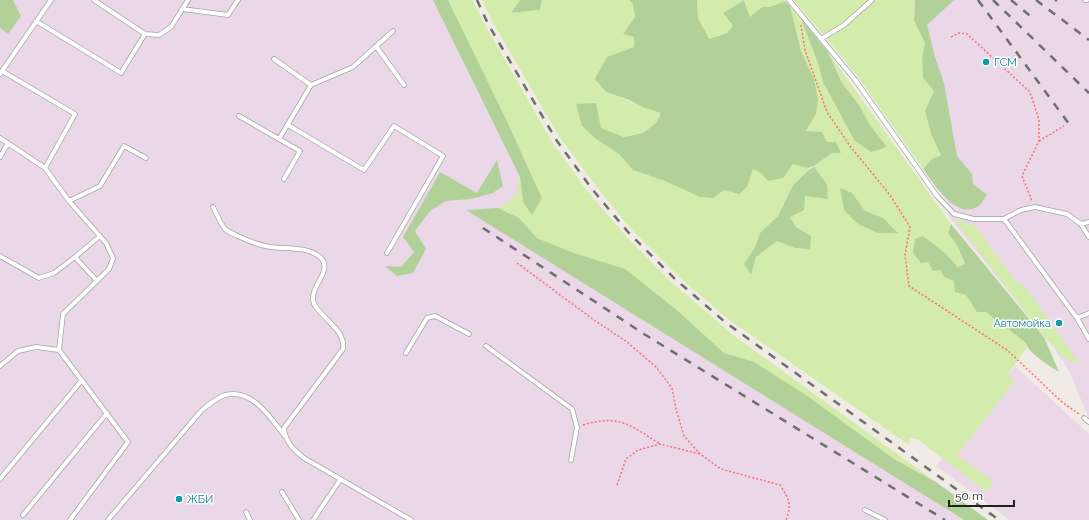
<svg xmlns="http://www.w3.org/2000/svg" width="1089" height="520" viewBox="0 0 1089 520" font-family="Raleway,sans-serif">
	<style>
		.industrial { fill: #ead8e9 }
		.grass { fill: #d4ecab }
		.forest { fill: #b2d199 }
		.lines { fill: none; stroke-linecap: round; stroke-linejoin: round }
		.service-casing { stroke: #a4a4a4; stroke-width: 5.5 }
		.path { stroke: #fe6a70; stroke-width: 1.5; stroke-dasharray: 2 2; stroke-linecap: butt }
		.service { stroke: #fff; stroke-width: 4 }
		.rail { stroke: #6e6e6e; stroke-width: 2.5; stroke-dasharray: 8 8; stroke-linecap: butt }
		.culture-dot { fill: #0f9aa8; stroke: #fff; stroke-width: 1.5 }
		.labels { text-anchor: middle; stroke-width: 3; stroke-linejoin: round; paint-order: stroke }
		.culture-label { font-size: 11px; fill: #0d838f; stroke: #fff; text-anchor: start }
	</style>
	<rect width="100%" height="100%" fill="#f1ebe6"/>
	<path class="industrial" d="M0,0H445L528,183L500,220L963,520H0Z
		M943,0H1089V419L1069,371L1055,350L949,217L924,22Z
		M1015,366L1089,434V520H1010L936,466Z"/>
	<path class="grass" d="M448,0H472L485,25L552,142L587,191L624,234L669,280L733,335L936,482L894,459L754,362L724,353L678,311L574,253L537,238L519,218L498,208L509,201L516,194L520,177L523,202L542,198L506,119Z
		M482,0H520L511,13L540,10L542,0H629L633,4L635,17L624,34L634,37V47L625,50L606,92C625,99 642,108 662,112L656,123L643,133L624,137L601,128L595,103L596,139L619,154L634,170L665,181L700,197L724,190L747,187L753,169L761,173L783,178L793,163L810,169L793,185L778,216L760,233L755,247L744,264L751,275L756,257L777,241L795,248L811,236L796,227L790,216L805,196L827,184L814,167V166L832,153H841L827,143L806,132L816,114L814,79L801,51L790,6L801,19L818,63L823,82L854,140L887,147L870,125L859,105L842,83L828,52L951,224L948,233L958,247L965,264L958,267L945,253L928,262L940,270L944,277L954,281L966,295L972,305L986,312L1026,343L1027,347L1008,374L1015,381L957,455L994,482L987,492L917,439L910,438L909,445L728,319L679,277L631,229L596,186L560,138L492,21Z
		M697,0H744L723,13L733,27L727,33L708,39L698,18Z
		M745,0H784L785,1L770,7H762L750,17Z
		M794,0H915L914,21L925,43L922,59L923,78L934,91L925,112L931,134L941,155L932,159L923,169L858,77Z
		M953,218L975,226L1017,283L1024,285L1081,365L1062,357L1033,322Z"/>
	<path class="forest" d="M0,0H13L21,16L8,34L0,28Z
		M433,0H448L506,119L542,198L532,215L523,202L520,177Z
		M520,0H542L540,10L511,13Z
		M629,0H697L698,18L709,39L727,33L733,26L723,13L744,0L750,17L762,7H770L785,1L790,6L801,51L814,79L818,99L816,114L806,131L822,132L827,142H836L841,153H832L814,166L808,168L793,164L783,178L768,181L761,173L753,169L747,187L739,194L724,190L713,198L700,197L665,181L633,170L619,154L596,139L582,126L576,104L596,103L601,128L624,137L643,133L656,123L661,113L645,108L629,100L606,92L595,79L607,57L634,47V37L623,34L635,17L633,4Z
		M915,0H954L927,25L935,57L944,83L957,156L972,174L973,184L987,195C984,199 981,205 977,207C955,219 934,184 923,169L932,159L941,155L931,134L925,111L934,91L923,78L922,59L925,43L914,21Z
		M801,19L828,52L842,83L859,105L870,125L887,147L871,152L854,140L838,110L823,82L818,63Z
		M497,160L503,186L493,193L471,199L446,201L430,211L415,231L426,249L413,273L397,276L385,266L401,267L414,252L403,237L440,172L477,193Z
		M814,167L827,184L828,199L805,196L804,210L790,217L796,227L811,236L810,249L795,248L777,241L756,257L751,275L744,264L755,247L760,233L778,216L793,185L810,169Z
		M840,188L852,193L865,211L883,218L898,233H878L858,224L844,210Z
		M498,208L519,218L537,238L574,253L625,269L678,311L724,353L754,362L806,395L894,459L936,482L988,520H964L466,210Z
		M951,224L1044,337L1059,372C1050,366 1028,353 1026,343L986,312H977L966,295L955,292L954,281L944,277L940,270L933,271L928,262L921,263L913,253L915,239L923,236L945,253L958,267L965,264L958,247L948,233Z"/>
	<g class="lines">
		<defs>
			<path id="service" d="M789,0L856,81L937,196L954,214L974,219H1004L1021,210L1035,207L1067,214L1081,224L1089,237
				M1085,0H1087
				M182,9L228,15L238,0
				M36,21L121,73L145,34L94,0
				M145,34L159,35L171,27L188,0
				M821,39L844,25L872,0
				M376,46L404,85
				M274,59L311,85
				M2,71L75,114L45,168
				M0,74L51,0
				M239,116L279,139
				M288,125L364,170L394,126L443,156L387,253
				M0,138L45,168L69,201L106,243L113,258L109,269L63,314L59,350
				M0,157L8,143
				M284,179L300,151L279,139L311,85L353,67L393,31
				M69,201L100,186L124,146L146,158
				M213,207C217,214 220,223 225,229C228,232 234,234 238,236C248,241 259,245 270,247C285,249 307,246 320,257C336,272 303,290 316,307C325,320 346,332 343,349L284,428C285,442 294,450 304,458L411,520
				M1004,219L1077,318L1089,313
				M1081,224L1089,222
				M0,256L39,278L54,273L75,257L97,281
				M75,257L100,236
				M1077,318L1089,339
				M486,346L572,409L577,427L571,460
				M406,353L427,318L435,316L469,334
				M0,366L18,351L36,347L59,350L128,442L70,520
				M1084,418L1089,422
				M0,479L82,380
				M282,492L299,520
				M865,510L885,520
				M246,512L250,520
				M23,515L107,413
				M108,520L201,411C208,405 216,398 225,395C252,388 270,417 284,435
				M313,520L340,480"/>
		</defs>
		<use href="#service" class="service-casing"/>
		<path class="path" d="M801,25L805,50L827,112L850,146L890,195L910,227L905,255L909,286L1007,350L1062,402L1079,414
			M951,37L959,33L967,34L1030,92L1039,120V141L1022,176L1032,201
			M1039,141L1064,126
			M517,263L594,320L627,342L656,367L672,388L676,409L684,436L700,454L721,469L780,485C789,499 792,504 786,520
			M583,425C620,414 630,425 660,444
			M617,485L626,459L638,450L660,444L700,454"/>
		<use href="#service" class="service"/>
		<path class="rail" d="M477,0L488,24L557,141L592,189L628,232L675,279L725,322L999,520
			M978,0L1072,128
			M993,0L1089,93
			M1011,0L1035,20
			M1036,0L1089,40
			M1055,0L1057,1
			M483,228L644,334L945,520"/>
	</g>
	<g class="culture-dot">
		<circle cx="986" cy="62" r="4"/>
		<circle cx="1059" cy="323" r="4"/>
		<circle cx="179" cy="499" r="4"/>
	</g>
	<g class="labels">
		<g class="culture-label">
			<text x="994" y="66">ГСМ</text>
			<text x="1051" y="327" text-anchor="end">Автомойка</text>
			<text x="187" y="503">ЖБИ</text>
		</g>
	</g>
	<path d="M949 500v6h65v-6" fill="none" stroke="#202020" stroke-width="2"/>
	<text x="955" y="500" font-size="12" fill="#202020" stroke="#ffffff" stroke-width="3" paint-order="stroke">50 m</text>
</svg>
